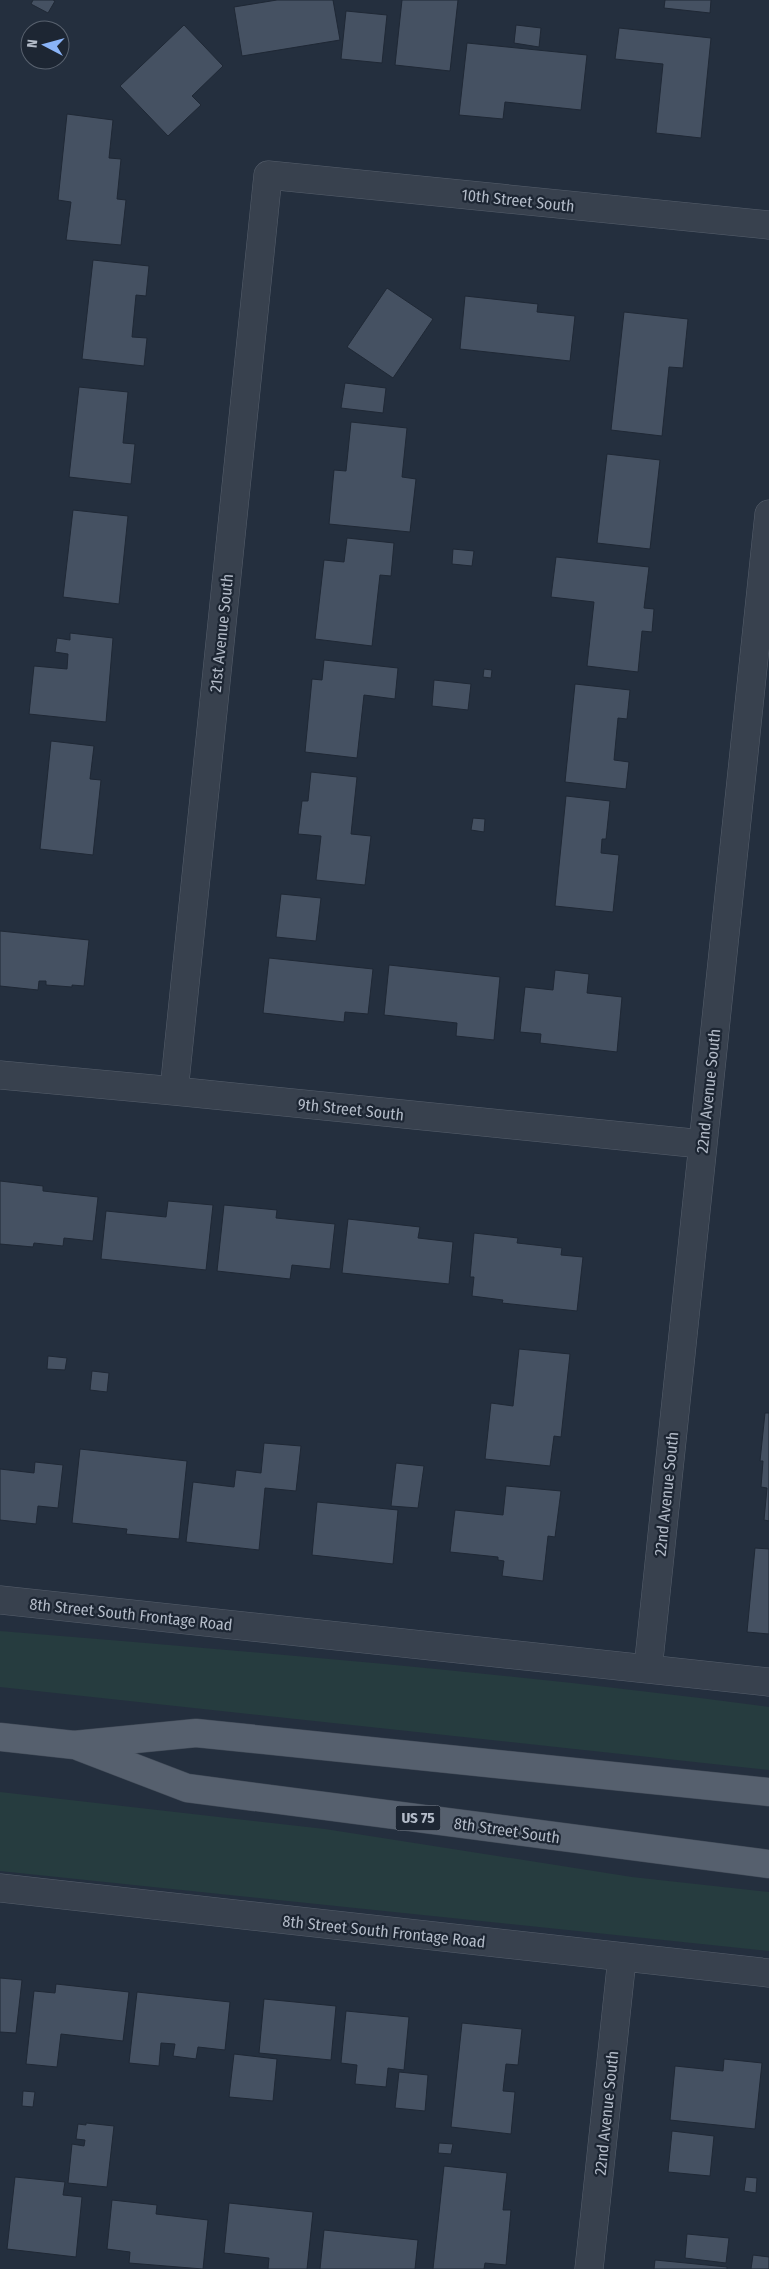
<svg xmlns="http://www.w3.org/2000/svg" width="769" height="2269" viewBox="0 0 769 2269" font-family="'Fira Sans Condensed',sans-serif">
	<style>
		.green { fill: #263c3f }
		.building { fill: #455162; stroke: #1f2835 }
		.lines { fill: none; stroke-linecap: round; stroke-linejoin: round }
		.minor-casing { stroke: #565f6c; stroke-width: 29 }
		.primary-casing { stroke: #414a57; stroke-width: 29 }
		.minor { stroke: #38414e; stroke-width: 28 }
		.primary { stroke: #56606e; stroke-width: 28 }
		.labels { text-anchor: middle; stroke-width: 4.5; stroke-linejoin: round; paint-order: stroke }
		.shield { fill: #1d2633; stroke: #878f9c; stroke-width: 1 }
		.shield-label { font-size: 15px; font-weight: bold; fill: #b4bcc9 }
		.street-label { font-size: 16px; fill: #b4bcc9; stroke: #1d2633 }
	</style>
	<rect width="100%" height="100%" fill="#242f3e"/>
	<path class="green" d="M0,1631C257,1652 514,1673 769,1707V1770L0,1687Z
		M0,1792L325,1829L632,1877L769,1892V1951L0,1871Z"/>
	<path class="building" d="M33,0H53L55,1L48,13L31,4Z
		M277,0H333L340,40L242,56L234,7Z
		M402,0H458L450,71L395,65Z
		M665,0H711L710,13L664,8Z
		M346,11L387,15L382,63L341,59Z
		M184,25L223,66L192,96L201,105L168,136L120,86Z
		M516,25L541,28L539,47L514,43Z
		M619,28L711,38L701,138L656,133L663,64L615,59Z
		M467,43L587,55L581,110L505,102L503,119L459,115Z
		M67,114L113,120L109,158L121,159L117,199L126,200L121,245L66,240L71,202L58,200Z
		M93,260L149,266L146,296L136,295L132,337L147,338L144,366L82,359Z
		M387,288L433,319L393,378L347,347Z
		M465,296L538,304L537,312L575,316L570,361L460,349Z
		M624,312L688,319L683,368L669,367L662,436L611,430Z
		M345,383L386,388L383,413L341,408Z
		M79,387L128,392L123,443L135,444L131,484L69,477Z
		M351,422L407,428L402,477L416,479L410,532L329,524L334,470L346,471Z
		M607,454L660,460L650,549L597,543Z
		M73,510L128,516L119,604L63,597Z
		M347,538L394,543L391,576L380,575L372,646L315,639L324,560L344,562Z
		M453,549L474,551L472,566L452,564Z
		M556,557L649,567L644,608L654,609L652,632L642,631L638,672L587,666L594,602L551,597Z
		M70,633L113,638L106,722L29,714L34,666L67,669L68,654L55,652L57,638L70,640Z
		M324,660L398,668L395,699L364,695L357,758L305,752L312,679L322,680Z
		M484,669L492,670L491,678L483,677Z
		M434,680L471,684L468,710L432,706Z
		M575,684L630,690L627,719L618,718L614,760L629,762L626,789L565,782Z
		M51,741L94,746L90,779L101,780L93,855L40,849Z
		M311,772L357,777L351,834L371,836L365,885L316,880L321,836L298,834L302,801H308Z
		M566,796L610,801L606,839H602L601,853L619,855L613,912L555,906Z
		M473,818L485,819L484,832L471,830Z
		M281,894L321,898L316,941L276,937Z
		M0,931L89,940L84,986L72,985V987L46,985V981H39L38,990L0,986Z
		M269,958L373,969L368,1014L345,1012L344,1022L263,1013Z
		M389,965L500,977L494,1040L456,1036L457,1023L384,1015Z
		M555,970L589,974L587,993L622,997L617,1052L540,1043L541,1034L520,1032L525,987L553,990Z
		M0,1181L43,1186V1191L98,1197L93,1241L64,1238L63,1246L34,1243L33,1247L0,1244Z
		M168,1201L213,1205L206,1270L101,1259L106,1211L166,1217Z
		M224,1205L277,1210L276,1218L335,1224L330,1269L292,1265L290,1279L217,1271Z
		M348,1219L420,1227L418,1238L453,1242L449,1284L342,1273Z
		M474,1233L518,1238L517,1243L562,1248L561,1255L583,1257L577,1311L502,1303L503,1300L472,1296L474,1277H470Z
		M519,1349L570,1354L561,1437L554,1436L550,1466L485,1459L491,1403L513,1406Z
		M48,1356L67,1358L65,1370L47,1369Z
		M92,1371L109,1373L107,1392L90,1390Z
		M765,1413H769V1521L764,1520L767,1488L761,1487L763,1461H760Z
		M264,1443L301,1446L296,1491L265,1488L259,1550L186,1542L193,1482L234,1487L236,1470L261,1473Z
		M80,1449L187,1461L179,1539L126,1534L127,1529L72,1523Z
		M35,1462L63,1465L58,1508L38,1506L36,1524L0,1520V1469L34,1473Z
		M396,1463L424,1466L418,1508L391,1506Z
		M506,1486L561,1491L555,1537L548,1536L543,1581L502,1576L504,1561L498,1560V1557L450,1552L455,1510L503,1515Z
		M317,1502L398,1510L393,1564L312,1555Z
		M755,1548L769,1549V1634L747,1632Z
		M0,1978L22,1980L16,2033L0,2032Z
		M56,1984L129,1992L123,2041L61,2034L57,2067L26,2064L34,1991L55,1993Z
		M137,1992L230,2002L225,2050L198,2047L196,2059L173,2056L175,2044L161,2043L159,2066L129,2063Z
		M264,1999L336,2006L331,2060L259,2053Z
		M346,2011L409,2017L404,2070L388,2068L386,2087L355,2084L357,2065L341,2063Z
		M462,2023L522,2029L518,2065L506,2064L503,2091L515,2092L511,2134L451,2127Z
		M234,2054L277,2059L273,2101L229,2097Z
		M724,2059L762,2063L755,2129L670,2120L675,2066L723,2071Z
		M399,2072L428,2075L425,2111L395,2108Z
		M23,2091L35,2092L33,2107L22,2106Z
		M86,2123L114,2126L107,2187L68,2183L72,2144L84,2146L85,2140L76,2139L78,2124L86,2125Z
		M672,2131L714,2136L710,2176L668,2172Z
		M439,2143L453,2144L451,2154L438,2153Z
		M444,2166L507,2173L503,2210H511L506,2265L485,2263L484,2269H433Z
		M15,2177L65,2182L63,2195L82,2197L76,2257L7,2249Z
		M746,2177L757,2178L756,2193L744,2191Z
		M112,2200L157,2205L156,2214L208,2220L203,2269L129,2263L130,2252L107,2249Z
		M229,2203L313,2212L307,2269H268L269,2258L224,2253Z
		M324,2230L418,2240L415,2269H320Z
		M687,2234L729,2238L726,2263L685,2258Z
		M753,2255L769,2257V2269H751Z
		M655,2260L727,2267V2269H654Z"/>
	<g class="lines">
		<defs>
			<path id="minor" d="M0,1075L174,1091L702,1144
				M174,1091L268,175L769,225
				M0,1600L769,1682
				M648,1669L769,514
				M0,1888L769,1973
				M589,2269L622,1958"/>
			<path id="primary" d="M0,1737L74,1745L196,1733L769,1792
				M80,1747L187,1788L769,1864"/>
		</defs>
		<use href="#minor" class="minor-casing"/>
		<use href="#primary" class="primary-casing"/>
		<use href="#minor" class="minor"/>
		<use href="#primary" class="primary"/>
	</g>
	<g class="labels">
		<rect class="shield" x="395.5" y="1805.5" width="45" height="25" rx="4"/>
		<g class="shield-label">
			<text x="418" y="1823">US 75</text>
		</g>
		<g class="street-label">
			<text transform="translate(518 200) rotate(6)" y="6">10th Street South</text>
			<text transform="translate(221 633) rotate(-84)" y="6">21st Avenue South</text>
			<text transform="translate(708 1091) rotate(-84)" y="6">22nd Avenue South</text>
			<text transform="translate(351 1109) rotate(6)" y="6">9th Street South</text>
			<text transform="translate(666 1494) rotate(-84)" y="6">22nd Avenue South</text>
			<text transform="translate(131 1614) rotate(6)" y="6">8th Street South Frontage Road</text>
			<text transform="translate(507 1830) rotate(8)" y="6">8th Street South</text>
			<text transform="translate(384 1931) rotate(6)" y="6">8th Street South Frontage Road</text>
			<text transform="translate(606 2113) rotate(-84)" y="6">22nd Avenue South</text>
		</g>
	</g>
	<g transform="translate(45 45) rotate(276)"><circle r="24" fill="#1d2633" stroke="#59626f"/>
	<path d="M0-4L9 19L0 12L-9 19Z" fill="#8ab4f8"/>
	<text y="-8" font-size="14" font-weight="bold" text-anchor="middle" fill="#b4bcc9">N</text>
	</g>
</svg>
